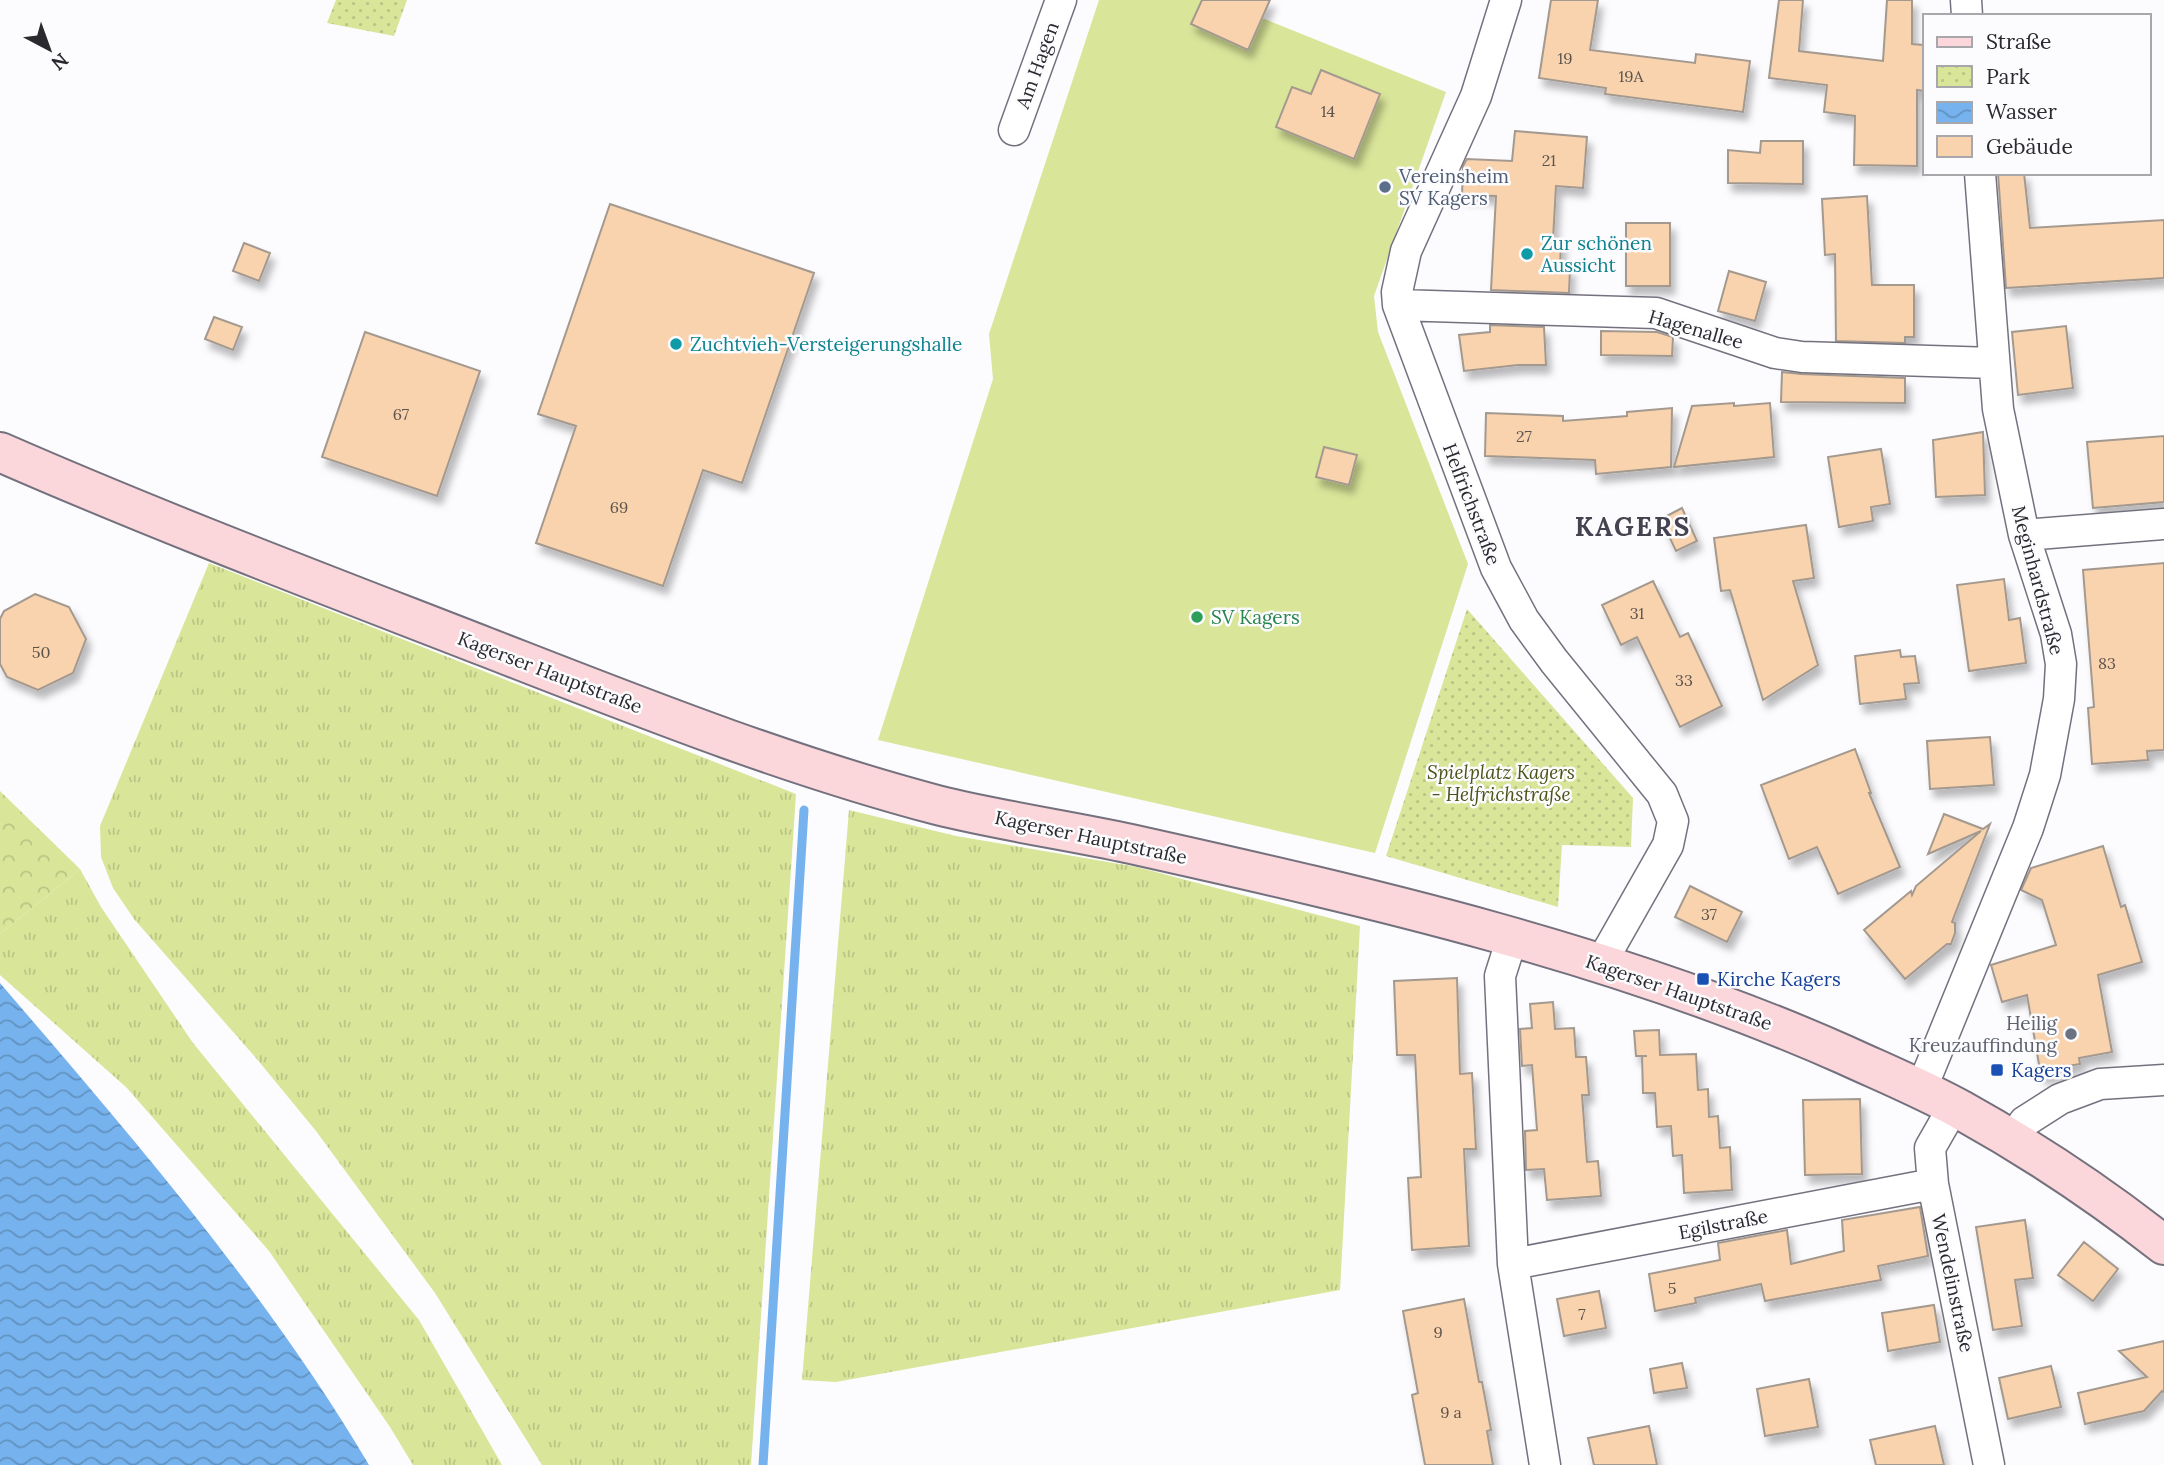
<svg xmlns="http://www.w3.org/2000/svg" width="2164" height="1465" viewBox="0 0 2164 1465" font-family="Lora,serif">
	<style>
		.grass { fill: url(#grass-tufts) }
		.forest { fill: url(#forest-crowns) }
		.park { fill: url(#park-dots) }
		.pitch { fill: #d9e599 }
		.water { fill: url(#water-waves) }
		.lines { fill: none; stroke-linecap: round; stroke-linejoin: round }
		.stream { stroke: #76b3ee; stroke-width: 9 }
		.building { fill: #f8d3ae; stroke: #a4998f; stroke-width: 2; filter: url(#shadow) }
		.street-casing { stroke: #74717e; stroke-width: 33 }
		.secondary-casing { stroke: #74717e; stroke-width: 42 }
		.street { stroke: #fff; stroke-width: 30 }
		.secondary { stroke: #fbd6da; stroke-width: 38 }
		.service-dot { fill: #5c6f8a; stroke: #fcfbfe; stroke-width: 2.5 }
		.culture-dot { fill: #0f9aa8; stroke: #fcfbfe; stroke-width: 2.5 }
		.leisure-dot { fill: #2e9e5b; stroke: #fcfbfe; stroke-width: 2.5 }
		.transit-dot { fill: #1a4fb4; stroke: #fcfbfe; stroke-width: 2.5 }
		.worship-dot { fill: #6b7280; stroke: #fcfbfe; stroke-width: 2.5 }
		.labels { text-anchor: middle; stroke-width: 5; stroke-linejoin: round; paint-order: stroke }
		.number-label { font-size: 16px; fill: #5e544e }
		.street-label { font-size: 19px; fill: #2a292e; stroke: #fcfbfe }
		.service-label { font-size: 19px; fill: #4e5e75; stroke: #fcfbfe; text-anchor: start }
		.culture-label { font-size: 19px; fill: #0d838f; stroke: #fcfbfe; text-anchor: start }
		.leisure-label { font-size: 19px; fill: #27864d; stroke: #fcfbfe; text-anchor: start }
		.park-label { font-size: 19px; font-style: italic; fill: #4c5317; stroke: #fcfbfe }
		.transit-label { font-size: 19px; fill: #164399; stroke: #fcfbfe; text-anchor: start }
		.worship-label { font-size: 19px; fill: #5b616d; stroke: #fcfbfe; text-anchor: end }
		.district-label { font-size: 26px; font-weight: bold; letter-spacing: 2px; fill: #45434f; stroke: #fcfbfe }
	</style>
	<defs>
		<pattern id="grass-tufts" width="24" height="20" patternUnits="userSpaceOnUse" patternTransform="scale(1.75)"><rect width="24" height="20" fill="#d9e599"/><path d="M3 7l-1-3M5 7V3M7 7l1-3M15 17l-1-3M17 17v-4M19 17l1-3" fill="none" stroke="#bac484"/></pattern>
		<pattern id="forest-crowns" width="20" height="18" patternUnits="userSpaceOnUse" patternTransform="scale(1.75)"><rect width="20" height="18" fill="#d9e599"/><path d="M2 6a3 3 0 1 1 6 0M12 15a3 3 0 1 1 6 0" fill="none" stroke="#bac484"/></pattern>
		<pattern id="park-dots" width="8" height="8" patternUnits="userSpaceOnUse" patternTransform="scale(1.75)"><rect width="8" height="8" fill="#d9e599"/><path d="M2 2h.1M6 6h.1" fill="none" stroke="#bac484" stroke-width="1.8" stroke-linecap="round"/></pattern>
		<pattern id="water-waves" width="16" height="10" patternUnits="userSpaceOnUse" patternTransform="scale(1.75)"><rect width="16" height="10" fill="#76b3ee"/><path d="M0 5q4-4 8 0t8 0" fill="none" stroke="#6192c1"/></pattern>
		<filter id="shadow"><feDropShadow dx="4.5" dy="8" stdDeviation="3.5" flood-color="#0004"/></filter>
	</defs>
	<rect width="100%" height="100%" fill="#fcfbfe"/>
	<path class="grass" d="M209,563L796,794L751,1465H542L435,1293L316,1131L256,1058L134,919L113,888L101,857L100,826Z
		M849,810L956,836L1137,867L1360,926L1340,1290L836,1382L802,1380Z
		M80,869L101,907L193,1043L419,1320L502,1465H413L390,1427L269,1251L127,1088L0,975V934Z"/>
	<path class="forest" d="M0,791L80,869L0,934Z"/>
	<path class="park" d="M336,0H407L394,36L327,23Z
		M1467,609L1633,798L1631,847L1562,845L1558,907L1386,856Z"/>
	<path class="pitch" d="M1099,0H1217L1446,92L1374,296L1378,332L1468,564L1375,853L878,740L993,379L989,334Z"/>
	<path class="water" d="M0,983C131,1136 266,1291 369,1465H0Z"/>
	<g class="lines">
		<path class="stream" d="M763,1465L804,810"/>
	</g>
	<path class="building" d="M1202,0H1270L1248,50L1191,24Z
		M1551,0H1598L1590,50L1695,63L1696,54L1750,61L1743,112L1605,94L1606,88L1539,78Z
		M1779,0H1803L1799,51L1883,61L1887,0H1912V44L1924,45V91L1917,90V166L1854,165L1855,116L1824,112L1827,85L1769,78Z
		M1321,70L1380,94L1354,159L1276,127L1292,87L1311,94Z
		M1515,131L1587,137L1583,188L1556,186L1553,239L1561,240L1560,268H1570L1569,293L1491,290L1496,196L1462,195L1463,166L1467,159L1512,161Z
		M1761,141H1803V184L1728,183V150L1760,153Z
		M1998,173H2024L2030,228L2164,220V278L2006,288Z
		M1867,196L1872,285H1914V337H1905V343L1836,341L1835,254L1825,255L1822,199Z
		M610,204L814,273L742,483L703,470L663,586L536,543L576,426L538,414Z
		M1626,223H1670V286H1626Z
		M244,243L270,253L259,281L233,271Z
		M1729,271L1766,282L1755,321L1718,311Z
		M214,317L242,327L233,350L205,339Z
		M1490,325L1544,327L1546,365H1518L1464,371L1459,335L1490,332Z
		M2066,326L2073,388L2018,395L2012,332Z
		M1601,331L1657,332L1673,337L1672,356L1601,355Z
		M365,332L480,371L437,496L322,457Z
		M1782,372L1801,374L1905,378V403L1781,402Z
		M1734,403V406L1770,403L1774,457L1674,467L1692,406Z
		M1672,408L1671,467L1596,474L1595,460L1485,456L1486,413L1563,416V421L1627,416V412Z
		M1983,432L1985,495L1936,497L1933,440Z
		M2164,436V502L2093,508L2087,442Z
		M1324,447L1357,455L1349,485L1316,477Z
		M1881,449L1890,504L1871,507L1873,521L1839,527L1828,457Z
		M1682,508L1697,541L1676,551L1661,519Z
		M1806,525L1814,578L1793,581L1818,665L1763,700L1730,590L1721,591L1714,538Z
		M2164,563V750L2147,751L2148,760L2092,764L2088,708L2094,707L2083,570Z
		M2004,579L2009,620L2020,618L2026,663L1969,671L1957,585Z
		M1653,581L1680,637L1688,633L1722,706L1680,727L1637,637L1621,645L1602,605Z
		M35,594L69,607L86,639L73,673L38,690L7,677L0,664V619L4,611Z
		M1900,650L1901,657L1915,656L1919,683L1904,684L1906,699L1860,704L1855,656Z
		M1990,737L1994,785L1930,789L1927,741Z
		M1855,749L1871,793H1869L1900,867L1838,894L1817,847L1789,859L1761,785Z
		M1944,814L1983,829L1990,824L1952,922L1955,923V933L1951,944H1947L1905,979L1864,930L1911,891L1912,895L1916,886L1981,831L1928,854Z
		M2103,846L2121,907L2125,905L2142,962L2098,975L2112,1052L2079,1058L2080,1064L2067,1066L2068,1071L2041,1076L2027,995L2002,1002L1991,965L2056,945L2042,900L2021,890L2031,868Z
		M1690,886L1742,912L1727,942L1675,917Z
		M1457,978L1460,1074L1472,1073L1476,1149H1464L1469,1246L1412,1250L1408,1178L1421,1177L1415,1055H1397L1394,981Z
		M1553,1002L1555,1029L1574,1028L1576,1057H1586L1589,1095H1582L1587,1162L1598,1161L1601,1196L1547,1200L1544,1169L1526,1170L1525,1131L1537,1130L1532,1065L1522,1066L1520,1029L1532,1028L1530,1004Z
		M1659,1030L1660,1055L1696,1054L1698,1090L1708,1089L1709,1117L1718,1116L1720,1148L1730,1147L1732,1190L1684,1193L1682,1155L1673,1156L1671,1126L1657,1127L1655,1093H1643L1642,1056H1647H1636L1634,1031Z
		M1860,1099L1862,1174L1805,1175L1803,1100Z
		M1920,1207L1928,1256L1878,1266L1881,1280L1765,1301L1761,1284L1695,1298L1696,1303L1655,1311L1649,1274L1720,1260L1718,1243L1787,1230L1791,1264L1844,1251L1842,1220Z
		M2025,1220L2033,1278L2015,1280L2022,1326L1993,1330L1976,1227Z
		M2084,1242L2118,1269L2093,1301L2058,1275Z
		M1599,1291L1606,1328L1564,1336L1557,1299Z
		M1464,1299L1479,1382H1482L1491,1430L1487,1431L1493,1465H1425L1412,1395L1418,1393L1403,1311Z
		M1934,1305L1940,1342L1888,1351L1882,1313Z
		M2164,1341V1392L2162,1391L2144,1411L2085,1424L2078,1393L2147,1377L2119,1351Z
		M1682,1363L1687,1388L1654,1393L1650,1369Z
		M2051,1366L2061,1407L2008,1419L1999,1378Z
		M1809,1379L1818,1427L1765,1436L1757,1389Z
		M1649,1426L1657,1465H1594L1588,1438Z
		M1935,1426L1944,1465H1876L1870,1440Z"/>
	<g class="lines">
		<defs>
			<path id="street" d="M1506,0L1476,96L1406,251L1397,292L1398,305L1496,568L1524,620L1554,661L1662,794L1673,821L1668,845L1601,963
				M1966,0L1967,16
				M1014,130L1061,0
				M1398,305L1656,313L1775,353L1802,357L1993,363
				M2024,535L2164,524
				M1512,938L1500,976L1513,1264L1545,1465
				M1921,1090L2028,828L2045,775L2059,699L2061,664L2056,634L2024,535L1998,409L1980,173
				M1954,1106L1930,1148L1933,1184L1989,1465
				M2013,1140L2024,1122L2060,1099L2100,1084L2164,1080
				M1513,1264L1933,1184"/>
			<path id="secondary" d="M0,452C160,522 324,584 486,647C635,705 782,764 937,805C1001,821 1067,830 1131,844C1373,898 1618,954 1845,1055C1884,1073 1923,1089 1961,1110C2033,1150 2099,1194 2164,1245"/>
		</defs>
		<use href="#street" class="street-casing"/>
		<use href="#secondary" class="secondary-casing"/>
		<use href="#street" class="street"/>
		<use href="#secondary" class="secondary"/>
	</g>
	<circle class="service-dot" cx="1385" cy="187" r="7"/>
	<g class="culture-dot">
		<circle cx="1527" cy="254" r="7"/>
		<circle cx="676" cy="344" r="7"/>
	</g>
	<circle class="leisure-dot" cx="1197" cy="617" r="7"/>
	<g class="transit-dot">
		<rect x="1696" y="972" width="14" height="14" rx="3.5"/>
		<rect x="1990" y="1063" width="14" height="14" rx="3.5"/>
	</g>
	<circle class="worship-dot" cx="2071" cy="1034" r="7"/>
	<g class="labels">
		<g class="number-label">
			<text x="1565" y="64">19</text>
			<text x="1631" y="82">19A</text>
			<text x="1328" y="117">14</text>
			<text x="1549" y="166">21</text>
			<text x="401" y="420">67</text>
			<text x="1524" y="442">27</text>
			<text x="619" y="513">69</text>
			<text x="1637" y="619">31</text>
			<text x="41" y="658">50</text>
			<text x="2107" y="669">83</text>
			<text x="1684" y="686">33</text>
			<text x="1709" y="920">37</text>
			<text x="1672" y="1294">5</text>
			<text x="1582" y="1320">7</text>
			<text x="1438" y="1338">9</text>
			<text x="1451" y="1418">9 a</text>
		</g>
		<g class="street-label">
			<text transform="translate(1037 65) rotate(-70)" y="7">Am Hagen</text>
			<text transform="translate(1696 329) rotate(16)" y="7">Hagenallee</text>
			<text transform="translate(1472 504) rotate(69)" y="7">Helfrichstraße</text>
			<text transform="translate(2038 580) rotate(75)" y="7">Meginhardstraße</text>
			<text transform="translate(550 672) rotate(21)" y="7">Kagerser Hauptstraße</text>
			<text transform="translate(1091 837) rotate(12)" y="7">Kagerser Hauptstraße</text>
			<text transform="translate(1679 992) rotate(19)" y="7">Kagerser Hauptstraße</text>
			<text transform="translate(1723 1224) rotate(-11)" y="7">Egilstraße</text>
			<text transform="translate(1953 1283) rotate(78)" y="7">Wendelinstraße</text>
		</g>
		<g class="service-label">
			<text x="1399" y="183">Vereinsheim<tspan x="1399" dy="22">SV Kagers</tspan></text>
		</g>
		<g class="culture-label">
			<text x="1541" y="250">Zur schönen<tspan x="1541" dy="22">Aussicht</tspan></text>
			<text x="690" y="351">Zuchtvieh-Versteigerungshalle</text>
		</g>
		<g class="leisure-label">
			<text x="1211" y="624">SV Kagers</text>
		</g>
		<g class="park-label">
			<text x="1501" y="779">Spielplatz Kagers<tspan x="1501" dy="22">- Helfrichstraße</tspan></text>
		</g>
		<g class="transit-label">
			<text x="1717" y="986">Kirche Kagers</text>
			<text x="2011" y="1077">Kagers</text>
		</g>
		<g class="worship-label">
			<text x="2057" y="1030">Heilig<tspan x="2057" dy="22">Kreuzauffindung</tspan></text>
		</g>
		<g class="district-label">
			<text x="1633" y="536">KAGERS</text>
		</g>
	</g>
	<rect x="1923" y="14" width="228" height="161" fill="#fcfbfe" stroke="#a8a7ab" stroke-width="2"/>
	<rect x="1937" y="37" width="35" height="10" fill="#fbd6da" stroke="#a8a7ab" stroke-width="2"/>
	<text x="1986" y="49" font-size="21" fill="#2a292e">Straße</text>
	<rect x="1937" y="66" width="35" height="21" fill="url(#park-dots)" stroke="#a8a7ab" stroke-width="2"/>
	<text x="1986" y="84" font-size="21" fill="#2a292e">Park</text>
	<rect x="1937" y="102" width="35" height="21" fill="url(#water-waves)" stroke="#a8a7ab" stroke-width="2"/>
	<text x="1986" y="119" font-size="21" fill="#2a292e">Wasser</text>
	<rect x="1937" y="136" width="35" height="21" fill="#f8d3ae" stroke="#a8a7ab" stroke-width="2"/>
	<text x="1986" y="154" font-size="21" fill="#2a292e">Gebäude</text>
	<g transform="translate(49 49) rotate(139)" stroke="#fcfbfe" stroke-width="5" paint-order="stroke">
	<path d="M0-5L12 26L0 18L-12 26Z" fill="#2a292e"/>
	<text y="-10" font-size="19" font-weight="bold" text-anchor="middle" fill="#2a292e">N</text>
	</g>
</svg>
